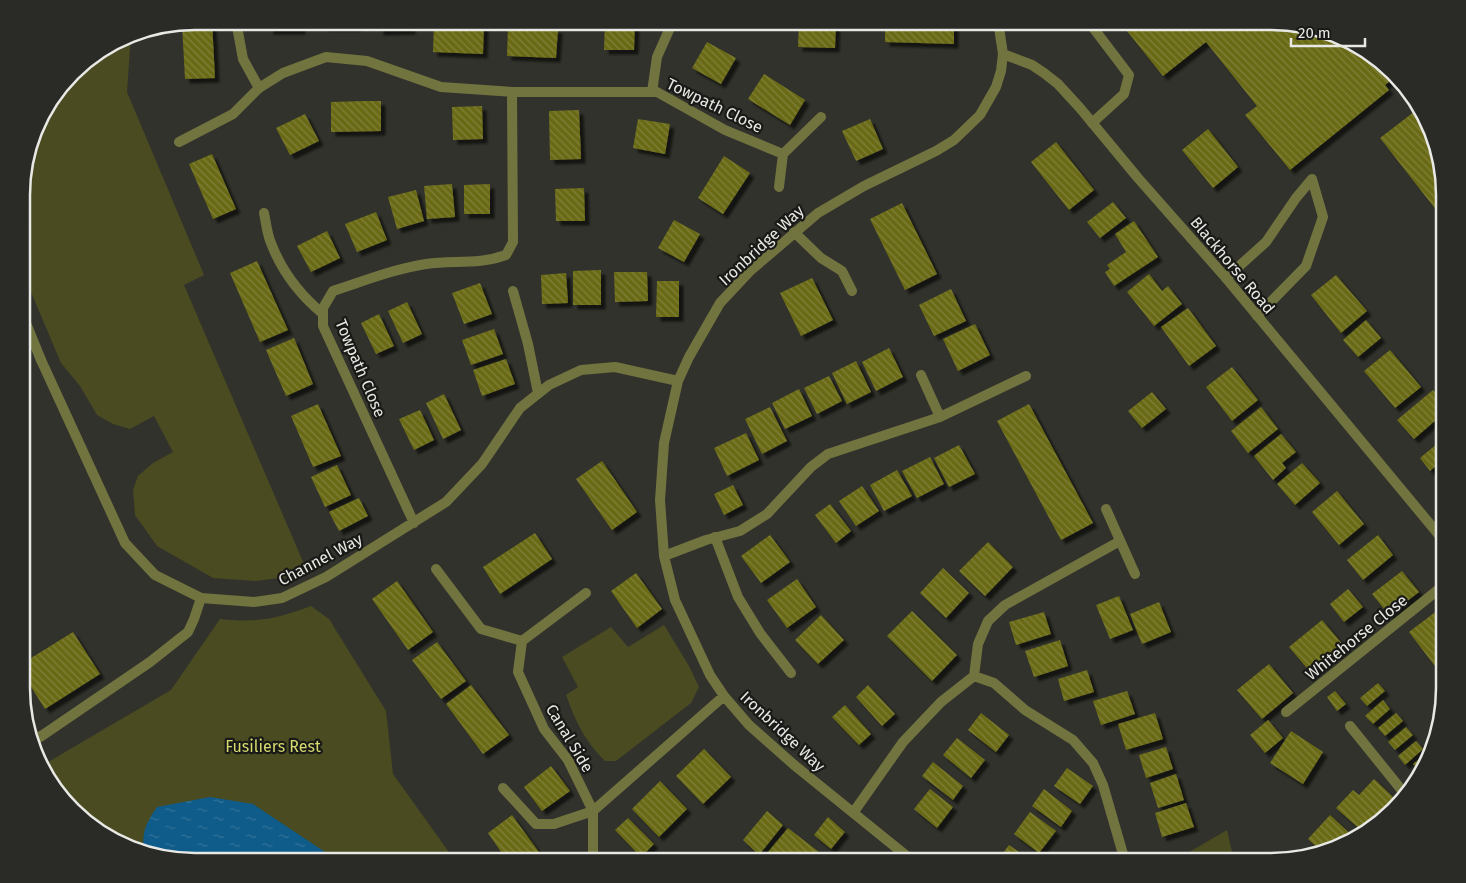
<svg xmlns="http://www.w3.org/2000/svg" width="1466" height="883" viewBox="0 0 1466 883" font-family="'Fira Sans',sans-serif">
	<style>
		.green { fill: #4a4b21 }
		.water { fill: url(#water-ripples) }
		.building { fill: url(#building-back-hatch); filter: url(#shadow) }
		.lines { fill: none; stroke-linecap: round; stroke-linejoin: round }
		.service { stroke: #727440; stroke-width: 10 }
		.minor { stroke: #727440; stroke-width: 10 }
		.labels { text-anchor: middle; stroke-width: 4.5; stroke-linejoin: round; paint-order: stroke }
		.street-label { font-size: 16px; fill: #e8e8e4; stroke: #191a17 }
		.park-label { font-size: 16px; fill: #d7db6e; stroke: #191a17 }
		.rim { fill: none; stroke: #e8e8e4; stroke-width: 2.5 }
	</style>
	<defs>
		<pattern id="water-ripples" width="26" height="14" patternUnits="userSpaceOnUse" patternTransform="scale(1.25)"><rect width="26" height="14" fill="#0f5b8a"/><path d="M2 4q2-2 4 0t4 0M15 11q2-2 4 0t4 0" fill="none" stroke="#32739a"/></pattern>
		<pattern id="building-back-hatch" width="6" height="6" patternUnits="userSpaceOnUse" patternTransform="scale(1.25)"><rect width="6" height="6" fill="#6a6b17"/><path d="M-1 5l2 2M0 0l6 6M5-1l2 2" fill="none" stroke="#7f8039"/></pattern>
		<filter id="shadow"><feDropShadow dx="4.5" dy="4.5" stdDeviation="1" flood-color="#0009"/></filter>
	</defs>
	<rect width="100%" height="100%" fill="#32322c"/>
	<path class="green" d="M129,34H131L127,92L204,275L184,285L307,571L287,577L255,581L213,578L157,546L135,515L133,490L138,476L153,463L173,452L154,416L130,429L113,424L97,415L80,386L61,363L23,273V172L39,118L80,64Z
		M311,606L329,619L386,711L393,774L456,862H194L108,838L50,784L43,765L171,690L220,619C256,623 277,619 311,606Z
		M664,625L689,666L699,687L691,703L616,761H605C584,740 576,722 566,695L578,687L562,657L611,627L628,647Z
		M1227,830L1234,861H1174Z"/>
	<path class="water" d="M210,797L253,804L334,858L335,862H194L144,848C141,832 148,820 157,807Z"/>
	<path class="building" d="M195,21H212L215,78L185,79L182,24Z
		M269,21H301V30H269Z
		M324,21H357V27H324Z
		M379,21H411V30L379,31Z
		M605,21H635L634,50H604Z
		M799,21H836L835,48L798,47Z
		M885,21H954V44L885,42Z
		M1119,21H1272L1358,45L1394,78L1385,85L1389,90L1290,170L1245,115L1257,106L1206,42L1163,76Z
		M434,22L484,24L483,54L433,52Z
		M508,26L558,29L556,58L507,56Z
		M707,42L736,58L721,84L692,68Z
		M764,74L805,100L790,125L748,99Z
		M364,101H381V131L331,132V102Z
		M482,106L483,139L453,140L452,107Z
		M1419,108L1444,183V220L1380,138Z
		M579,110L581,159L550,160L549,111Z
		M305,114L319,141L290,155L276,128Z
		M638,119L670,124L665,154L633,148Z
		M870,119L883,149L856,161L842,131Z
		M1208,129L1238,167L1213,188L1182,150Z
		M1056,142L1094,190L1069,210L1031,162Z
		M212,154L236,209L213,219L189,164Z
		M724,156L750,173L723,214L698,198Z
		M452,184L455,217L427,219L424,186Z
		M490,184V214H464V185Z
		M584,188L585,221H556L555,189Z
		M416,190L424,221L397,229L388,197Z
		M1113,202L1126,218L1100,238L1087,222Z
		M902,203L937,274L905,290L870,219Z
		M376,212L387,240L357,252L345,224Z
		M674,220L700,234L684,262L658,248Z
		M1134,221L1158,257L1114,286L1105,272L1110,269L1107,265L1126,252L1115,234Z
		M327,231L340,258L311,272L297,246Z
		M257,261L288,330L260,342L230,273Z
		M601,270V305H573V271Z
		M614,272H647L648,301L615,302Z
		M566,273L568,303L542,304L541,275Z
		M1149,274L1162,291L1168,286L1182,304L1154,326L1127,292Z
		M1336,275L1367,311L1341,333L1311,295Z
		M812,278L833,320L801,336L780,293Z
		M657,281H679V317H656Z
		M480,283L492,314L464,324L452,293Z
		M951,289L966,321L934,336L919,305Z
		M407,302L422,334L403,343L388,311Z
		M1188,308L1216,346L1189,366L1161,327Z
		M379,314L394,346L376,354L361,323Z
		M1366,320L1381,338L1358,357L1343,340Z
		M975,324L990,355L958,371L943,339Z
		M494,329L503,354L471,365L462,340Z
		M294,338L313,384L286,396L266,350Z
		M889,348L903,377L876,391L862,362Z
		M1390,350L1421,387L1395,408L1364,371Z
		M506,359L515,384L482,396L473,370Z
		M856,361L871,392L847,404L832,373Z
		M1232,367L1258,400L1232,421L1206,387Z
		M829,376L842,401L817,414L804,388Z
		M799,389L812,416L785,429L772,403Z
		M1433,390L1444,403V413L1414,439L1397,420Z
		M1152,392L1166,409L1142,428L1128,411Z
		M444,394L461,430L443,439L426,403Z
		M318,404L341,456L313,467L291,416Z
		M1029,404L1093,523L1061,540L997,421Z
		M770,407L787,441L762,454L745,419Z
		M1261,407L1278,429L1248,453L1231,431Z
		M420,410L434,440L414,450L399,419Z
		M746,433L759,460L727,476L714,448Z
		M1281,434L1296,452L1282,463L1286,468L1273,480L1254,456Z
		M1444,438V459L1430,471L1420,458Z
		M959,445L975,474L949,487L934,458Z
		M930,457L944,484L917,498L902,471Z
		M602,461L637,512L612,530L576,479Z
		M1302,463L1320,483L1295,505L1277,484Z
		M337,465L351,495L325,507L311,477Z
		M897,470L912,496L884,511L870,485Z
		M733,485L743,505L724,515L714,494Z
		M862,486L879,511L856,526L839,501Z
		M1337,491L1364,524L1339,545L1312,512Z
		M359,498L368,516L339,531L329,512Z
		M830,504L851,531L836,543L815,515Z
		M535,533L552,559L500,594L483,567Z
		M770,535L790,562L761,583L741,556Z
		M1378,535L1393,555L1363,580L1347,560Z
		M988,542L1013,567L985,596L959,571Z
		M943,568L969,593L946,618L920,593Z
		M1402,571L1419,592L1389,615L1372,594Z
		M636,573L662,609L637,628L611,591Z
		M797,579L816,607L787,628L767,600Z
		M397,581L433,632L408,650L372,599Z
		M1348,589L1363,607L1344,622L1330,604Z
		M1119,596L1133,630L1110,639L1096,605Z
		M1159,602L1171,632L1142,644L1130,614Z
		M1438,610L1444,618V678L1409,632Z
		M912,611L957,655L932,681L887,636Z
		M1044,612L1051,634L1016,645L1009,622Z
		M821,615L844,640L818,664L795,640Z
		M1322,620L1344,646L1311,673L1289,647Z
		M73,632L100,674L45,709L23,674V663Z
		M1060,640L1068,666L1034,677L1025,651Z
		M437,642L466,681L441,699L412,660Z
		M1269,664L1293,693L1262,719L1237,690Z
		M1087,670L1094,692L1064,701L1058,679Z
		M1378,683L1385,691L1367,706L1360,698Z
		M471,685L509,735L483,754L446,704Z
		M868,685L895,714L882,726L856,697Z
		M1127,691L1135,714L1101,725L1093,701Z
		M1335,691L1346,704L1337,711L1327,697Z
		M1383,700L1390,709L1373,724L1365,716Z
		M845,705L871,734L859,745L832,717Z
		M981,713L1009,735L996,752L968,730Z
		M1155,713L1163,739L1126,750L1118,724Z
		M1396,713L1403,721L1385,736L1378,728Z
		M1268,720L1283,738L1265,753L1250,735Z
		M1406,727L1413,735L1395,750L1388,742Z
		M1291,731L1323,752L1303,784L1270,763Z
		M957,738L985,760L971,778L943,755Z
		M1416,741L1423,749L1405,765L1398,756Z
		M1166,747L1173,769L1146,778L1139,755Z
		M704,749L731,777L703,804L676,776Z
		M1429,751L1423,770L1421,772L1413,764Z
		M933,762L963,786L953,800L922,776Z
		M551,766L570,791L542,811L524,787Z
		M1067,768L1093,786L1080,804L1054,786Z
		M1176,774L1184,800L1158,808L1150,783Z
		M1374,779L1394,798L1363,832L1336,808L1353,790L1359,795Z
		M660,781L687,809L659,837L632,809Z
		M930,789L953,807L937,828L914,809Z
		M1044,789L1072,811L1061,827L1032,806Z
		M1186,803L1194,827L1162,837L1155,813Z
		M767,811L783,825L759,855L743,840Z
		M1030,812L1056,831L1039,853L1014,834Z
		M512,815L541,855L532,862H508L488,833Z
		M1330,815L1356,839L1320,850L1308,839Z
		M828,817L845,832L831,849L814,835Z
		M628,818L654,844L641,857L615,830Z
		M788,828L819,852L811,862H768L763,858Z
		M1009,845L1032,861H997Z"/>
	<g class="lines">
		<path class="service" d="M236,21L243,59L259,88
			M1088,21L1129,75L1124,94L1092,123
			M652,92L657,57L673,21
			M264,213C266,222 267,234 271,243C282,272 299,294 323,314
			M794,232L821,258L842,271L852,291
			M1226,278L1266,242L1296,198L1312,179
			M513,291L528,344L538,393
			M23,316L41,360
			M1257,316L1306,266L1323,217L1312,179
			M715,537L738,597L760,633L791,673
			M436,569L481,629L522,641
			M1350,726L1404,793
			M32,736L40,737L150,662L188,632L194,619L201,598
			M503,788L536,824H554L593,811"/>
		<path class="minor" d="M1003,54L1032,65L1044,73L1058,84L1080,108L1138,178L1226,278L1444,541
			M179,142L233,114L259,88L283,73L326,57L367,61L441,87L512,92H657L725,130L783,154
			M779,187L783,154L821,117
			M41,360L125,543L155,575L201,598L254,602L282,598L326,577L446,502L482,464L520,408L549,385L581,370L615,367L678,381
			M921,375L940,417
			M1106,509L1135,574
			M414,523L323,326V308L333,291C364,281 394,269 426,264C454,260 478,265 506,255L513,242L512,92
			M664,556L706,540L740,531L767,514L811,467L828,454L940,417L1026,376
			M586,593L522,641L518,672L544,729L568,760L593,811
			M974,676L978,644L988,621L1005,605L1120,541
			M1286,712L1444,585
			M853,813L903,742L941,702L974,676L994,683L1025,710L1073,740L1093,763L1103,785L1125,861
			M598,862L593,854V811L724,696
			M914,862L793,764L749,725L724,696L710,675L675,600L664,556L660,500L664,443L678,381L689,357L720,303L750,271L818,213L864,186L936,151L954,140L980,115L996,87L1001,71L1003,54L998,21"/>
	</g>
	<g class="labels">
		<g class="street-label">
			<text transform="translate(715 105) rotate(26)" y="6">Towpath Close</text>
			<text transform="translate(761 245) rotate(-43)" y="6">Ironbridge Way</text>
			<text transform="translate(1233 265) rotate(50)" y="6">Blackhorse Road</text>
			<text transform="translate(361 368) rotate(67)" y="6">Towpath Close</text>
			<text transform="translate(320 559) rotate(-28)" y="6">Channel Way</text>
			<text transform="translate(1356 637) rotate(-39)" y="6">Whitehorse Close</text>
			<text transform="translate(783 731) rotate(43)" y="6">Ironbridge Way</text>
			<text transform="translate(570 738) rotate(59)" y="6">Canal Side</text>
		</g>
		<g class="park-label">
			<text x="273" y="752">Fusiliers Rest</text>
		</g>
	</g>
	<path d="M0 0H1466V883H0ZM195 30H1271A165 165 0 0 1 1436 195V688A165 165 0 0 1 1271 853H195A165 165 0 0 1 30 688V195A165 165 0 0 1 195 30Z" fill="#2a2a27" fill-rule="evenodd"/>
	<path class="rim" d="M195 30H1271A165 165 0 0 1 1436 195V688A165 165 0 0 1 1271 853H195A165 165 0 0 1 30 688V195A165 165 0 0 1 195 30Z"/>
	<path d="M1291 38v8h74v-8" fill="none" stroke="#e8e8e4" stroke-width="2.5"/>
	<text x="1298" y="38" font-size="15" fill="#e8e8e4" stroke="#191a17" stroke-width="4" paint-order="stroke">20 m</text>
</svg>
